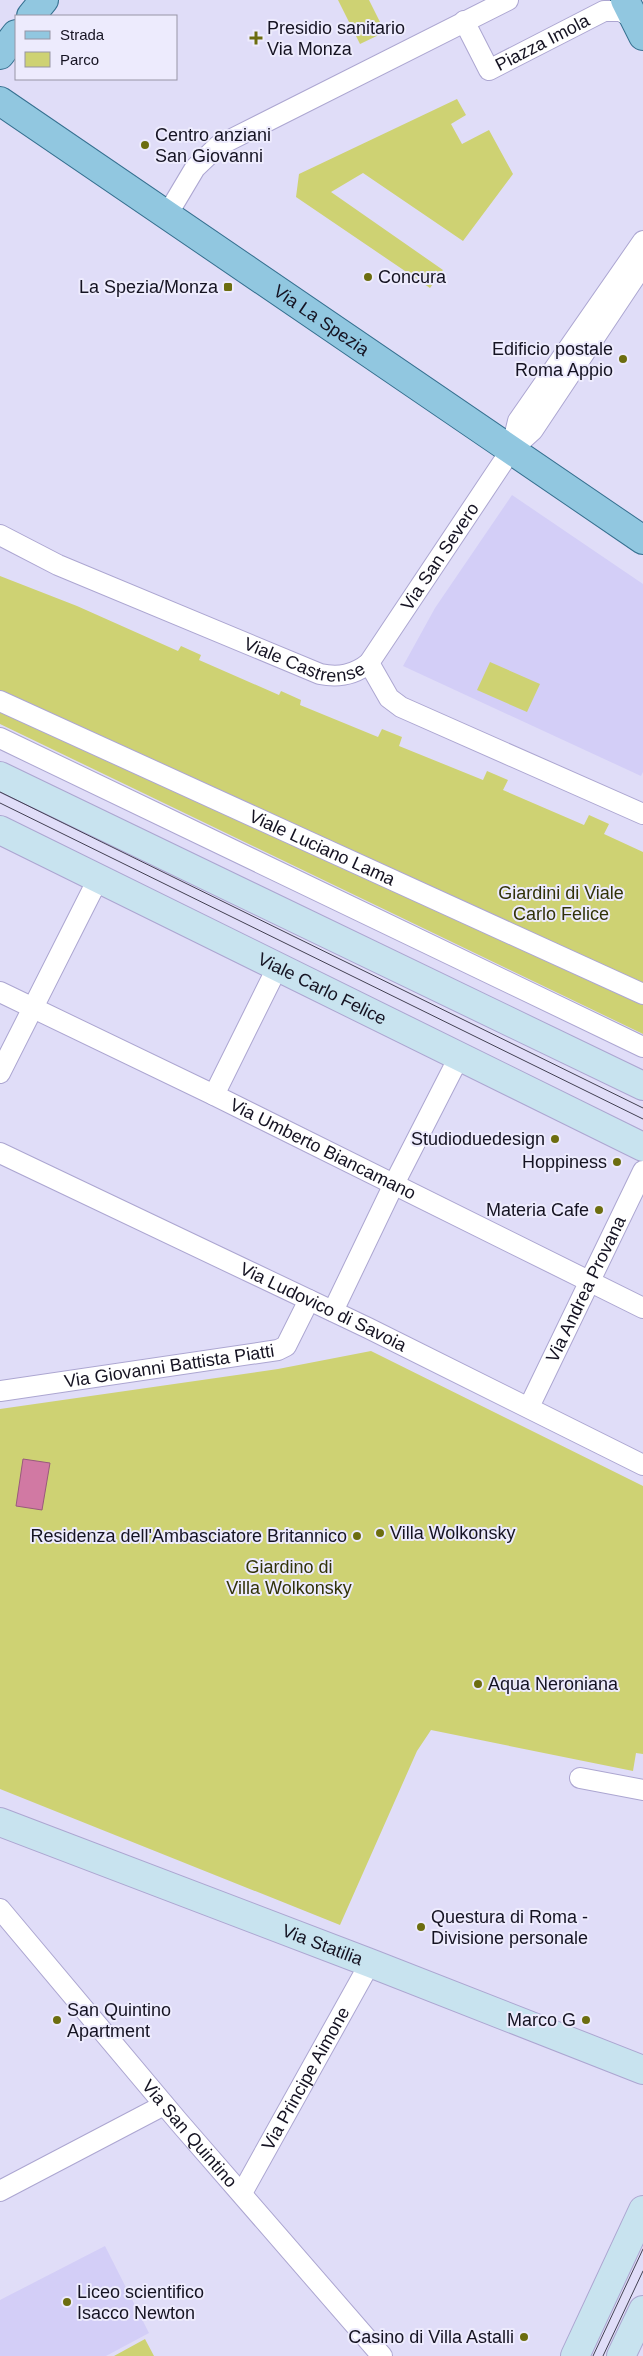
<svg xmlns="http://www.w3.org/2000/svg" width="643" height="2356" viewBox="0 0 643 2356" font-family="Arial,sans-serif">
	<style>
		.built { fill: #d3cef7 }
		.green { fill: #ced273 }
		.water { fill: #d179a3; stroke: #995a7c }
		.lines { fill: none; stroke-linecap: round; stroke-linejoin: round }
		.street-casing { stroke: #aca6d1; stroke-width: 22 }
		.secondary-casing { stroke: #aca6d1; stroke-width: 30 }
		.primary-casing { stroke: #367090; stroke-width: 30 }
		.street { stroke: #fff; stroke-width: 20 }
		.secondary { stroke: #c8e3ef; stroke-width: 28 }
		.primary { stroke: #91c7e0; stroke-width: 28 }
		.tram { stroke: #424052; stroke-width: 1 }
		.poi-dot { fill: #6c6d0f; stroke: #edebfd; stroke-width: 2 }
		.labels { text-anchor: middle; stroke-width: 4; stroke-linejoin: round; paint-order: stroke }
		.poi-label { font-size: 18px; fill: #151322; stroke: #edebfd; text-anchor: start }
		.street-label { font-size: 18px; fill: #151322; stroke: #edebfd }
		.park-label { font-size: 18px; fill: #313208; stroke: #edebfd }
	</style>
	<rect width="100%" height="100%" fill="#e0ddf8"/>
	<path class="built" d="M512,495L643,584V772L641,776L403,666L435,608Z
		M105,2246L149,2333L106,2356H0V2300Z"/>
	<path class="green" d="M338,0H369L385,32L360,44Z
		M457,99L466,115L451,124L462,144L489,130L513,174L463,241L363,173L331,192L443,270L430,288L296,197L299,174Z
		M0,576L77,606L178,651L181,646L201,655L199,660L279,695L281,691L301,700L300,705L378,737L382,729L402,737L399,746L483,780L487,771L508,780L503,790L584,825L589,815L609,824L604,834L643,852V1034L0,724Z
		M490,662L540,684L527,712L477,690Z
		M371,1351L643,1486V1754L636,1753L633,1771L431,1730L417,1751L340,1925L0,1789V1409L278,1369Z
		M145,2339L154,2356H114Z"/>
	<path class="water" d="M23,1459L50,1463L42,1510L16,1506Z"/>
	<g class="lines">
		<defs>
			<g id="street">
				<path id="s1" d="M464,21L489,70L604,11H621L635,20"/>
				<path d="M167,215L195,168L218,146L508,0"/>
				<path d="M511,450L518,421L643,241"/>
				<path id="s2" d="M0,535L58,565L320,674C339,678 354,675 369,663L511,450L533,430L643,265"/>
				<path d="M369,663L389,698L401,707L643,814"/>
				<path id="s3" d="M0,701L643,994"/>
				<path d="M0,738L643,1047"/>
				<path id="s4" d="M0,992L214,1095L643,1308"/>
				<path d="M0,1073L98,879"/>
				<path d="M214,1095L277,968"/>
				<path id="s5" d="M0,1153L368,1328L643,1465"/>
				<path d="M333,1311L394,1184L459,1057"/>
				<path id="s6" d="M0,1391L278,1350L286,1346L309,1300"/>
				<path id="s7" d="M529,1407L643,1171"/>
				<path d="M580,1778L643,1790"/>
				<path id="s8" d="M0,1909L178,2121L382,2356"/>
				<path d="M0,2191L164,2105"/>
				<path id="s9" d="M242,2193L370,1963"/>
			</g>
			<g id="secondary">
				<path d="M0,776L643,1086"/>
				<path id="s10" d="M0,830L643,1147"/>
				<path id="s11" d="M0,1822L370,1963L643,2070"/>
				<path d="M575,2356L643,2210"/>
				<path d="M621,2356L643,2310"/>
			</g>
			<g id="primary">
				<path d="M625,0L643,36"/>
				<path d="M31,16L44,0"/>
				<path d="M0,55L16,34"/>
				<path id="s12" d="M0,101L643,540"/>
			</g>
		</defs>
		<use href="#street" class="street-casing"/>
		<use href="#secondary" class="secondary-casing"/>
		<use href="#primary" class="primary-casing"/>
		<use href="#street" class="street"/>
		<use href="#secondary" class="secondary"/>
		<use href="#primary" class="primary"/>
		<path class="tram" d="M0,792L643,1108
			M0,803L643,1119
			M593,2356L643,2249
			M603,2356L643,2271"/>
	</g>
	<g class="poi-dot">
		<path d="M253.5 30.5h5v5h5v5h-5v5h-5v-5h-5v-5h5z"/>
		<circle cx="145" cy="145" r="5"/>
		<circle cx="368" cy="277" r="5"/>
		<rect x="223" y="282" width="10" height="10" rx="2.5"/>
		<circle cx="623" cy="359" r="5"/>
		<circle cx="555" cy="1139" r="5"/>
		<circle cx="617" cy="1162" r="5"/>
		<circle cx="599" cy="1210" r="5"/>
		<circle cx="380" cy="1533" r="5"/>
		<circle cx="357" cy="1536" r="5"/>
		<circle cx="478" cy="1684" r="5"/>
		<circle cx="421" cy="1927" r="5"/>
		<circle cx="57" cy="2020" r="5"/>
		<circle cx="586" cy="2020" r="5"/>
		<circle cx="67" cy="2302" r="5"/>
		<circle cx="524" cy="2337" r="5"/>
	</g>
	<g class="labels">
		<g class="poi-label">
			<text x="267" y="34">Presidio sanitario<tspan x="267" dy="21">Via Monza</tspan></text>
			<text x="155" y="141">Centro anziani<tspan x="155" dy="21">San Giovanni</tspan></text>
			<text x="378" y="283">Concura</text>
			<text x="218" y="293" text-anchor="end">La Spezia/Monza</text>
			<text x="613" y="355" text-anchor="end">Edificio postale<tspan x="613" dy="21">Roma Appio</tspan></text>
			<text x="545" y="1145" text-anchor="end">Studioduedesign</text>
			<text x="607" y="1168" text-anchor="end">Hoppiness</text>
			<text x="589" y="1216" text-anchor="end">Materia Cafe</text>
			<text x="390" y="1539">Villa Wolkonsky</text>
			<text x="347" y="1542" text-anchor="end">Residenza dell'Ambasciatore Britannico</text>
			<text x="488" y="1690">Aqua Neroniana</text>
			<text x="431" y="1923">Questura di Roma -<tspan x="431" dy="21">Divisione personale</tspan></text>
			<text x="67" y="2016">San Quintino<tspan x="67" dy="21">Apartment</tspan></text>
			<text x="576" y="2026" text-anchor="end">Marco G</text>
			<text x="77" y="2298">Liceo scientifico<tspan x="77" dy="21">Isacco Newton</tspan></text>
			<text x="514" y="2343" text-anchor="end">Casino di Villa Astalli</text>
		</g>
		<g class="street-label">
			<text dy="6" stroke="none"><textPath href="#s1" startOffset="115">Piazza Imola</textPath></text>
			<text dy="6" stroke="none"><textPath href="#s12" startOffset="389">Via La Spezia</textPath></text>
			<text dy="6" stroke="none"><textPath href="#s2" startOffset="529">Via San Severo</textPath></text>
			<text dy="6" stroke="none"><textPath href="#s2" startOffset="331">Viale Castrense</textPath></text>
			<text dy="6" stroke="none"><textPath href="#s3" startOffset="354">Viale Luciano Lama</textPath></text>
			<text dy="6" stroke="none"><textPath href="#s10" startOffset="359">Viale Carlo Felice</textPath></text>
			<text dy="6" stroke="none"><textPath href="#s4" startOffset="359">Via Umberto Biancamano</textPath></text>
			<text dy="6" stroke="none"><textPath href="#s7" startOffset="131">Via Andrea Provana</textPath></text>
			<text dy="6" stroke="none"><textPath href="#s5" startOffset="358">Via Ludovico di Savoia</textPath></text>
			<text dy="6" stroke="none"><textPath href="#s6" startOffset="171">Via Giovanni Battista Piatti</textPath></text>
			<text dy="6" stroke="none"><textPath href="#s11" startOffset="345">Via Statilia</textPath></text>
			<text dy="6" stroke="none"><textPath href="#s9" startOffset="131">Via Principe Aimone</textPath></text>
			<text dy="6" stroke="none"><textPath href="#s8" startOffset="294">Via San Quintino</textPath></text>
		</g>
		<g class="park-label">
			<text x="561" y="899">Giardini di Viale<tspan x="561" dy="21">Carlo Felice</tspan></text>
			<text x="289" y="1573">Giardino di<tspan x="289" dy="21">Villa Wolkonsky</tspan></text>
		</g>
	</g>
	<rect x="15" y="15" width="162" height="65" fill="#edebfd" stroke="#9795a5"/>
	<rect x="25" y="31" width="25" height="8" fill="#91c7e0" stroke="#9795a5"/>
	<text x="60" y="40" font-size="15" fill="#151322">Strada</text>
	<rect x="25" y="52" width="25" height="15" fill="#ced273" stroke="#9795a5"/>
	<text x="60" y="65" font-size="15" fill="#151322">Parco</text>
</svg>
